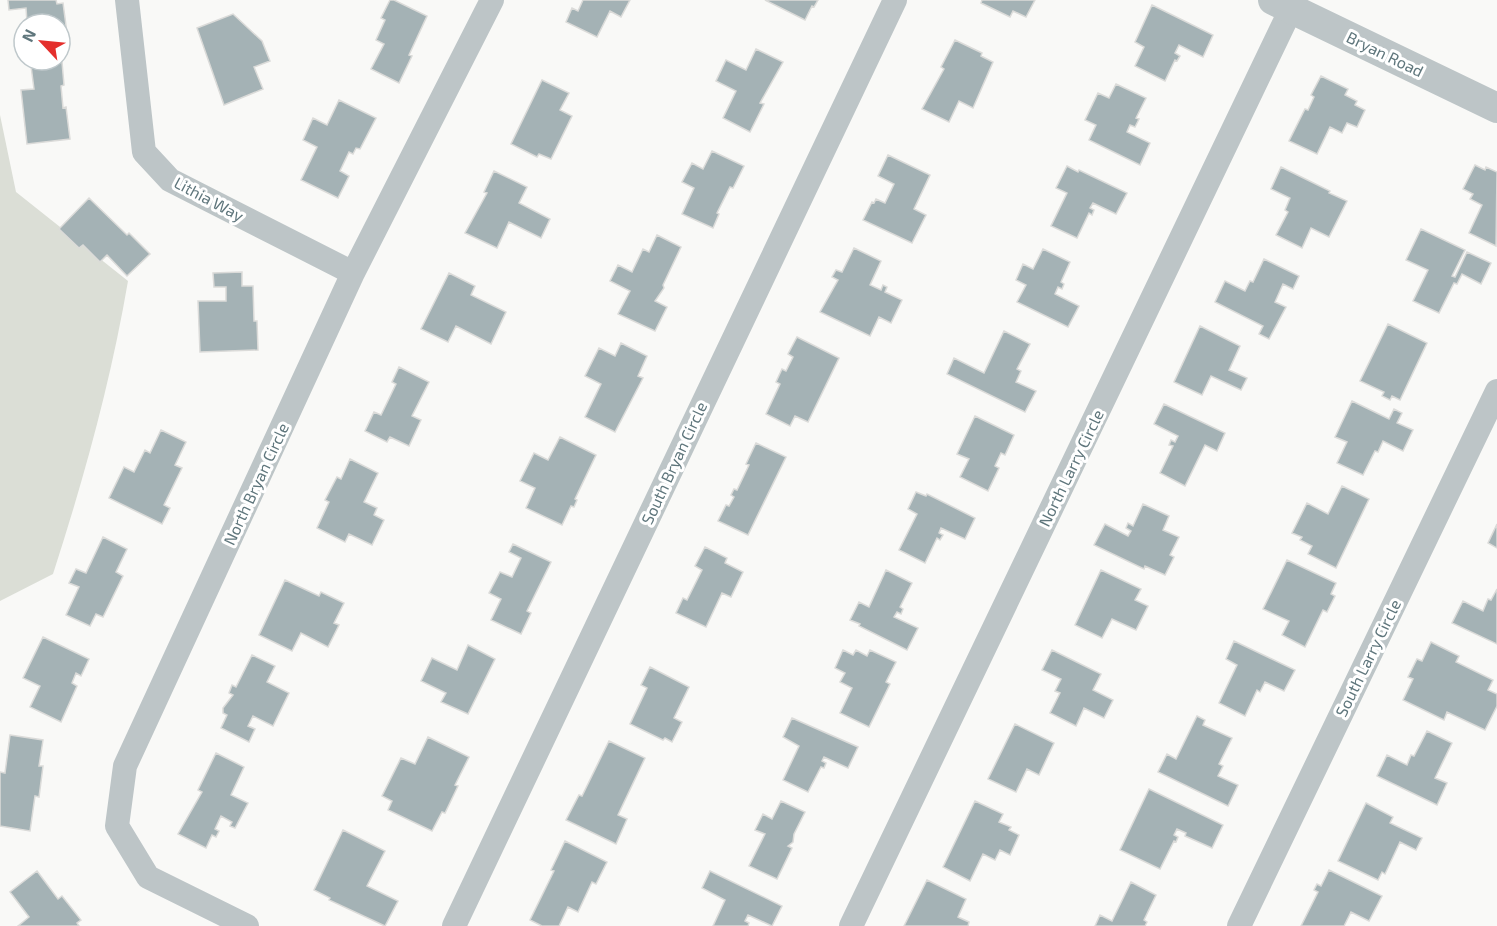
<svg xmlns="http://www.w3.org/2000/svg" width="1497" height="926" viewBox="0 0 1497 926" font-family="'Exo 2',sans-serif">
	<style>
		.green { fill: #dbded6 }
		.building { fill: #a4b2b5; stroke: #dbdbd9; stroke-width: 1.5 }
		.lines { fill: none; stroke-linecap: round; stroke-linejoin: round }
		.minor { stroke: #bdc5c7; stroke-width: 24 }
		.tertiary { stroke: #bdc5c7; stroke-width: 30 }
		.labels { text-anchor: middle; stroke-width: 6; stroke-linejoin: round; paint-order: stroke }
		.street-label { font-size: 16px; fill: #5f767c; stroke: #fff }
	</style>
	<rect width="100%" height="100%" fill="#f9f9f7"/>
	<path class="green" d="M0,115L16,192L128,281C111,381 84,478 53,574L0,601Z"/>
	<path class="building" d="M8,0H56L57,4L63,3L67,33H60V24H38L37,20L27,22L26,8L9,10Z
		M390,0H394L427,16L409,55L412,56L399,83L371,69L384,44L376,40L385,20L381,18Z
		M583,0H630L621,17L610,11L597,37L566,22L572,8L578,11Z
		M765,0H818L814,7L812,6L805,20Z
		M982,0H1035L1026,17L1013,11L1010,17L981,3Z
		M1152,5L1213,35L1203,57L1179,45L1175,53L1180,56L1177,61L1175,60L1165,81L1135,66L1144,47L1135,42Z
		M233,14L262,41L270,61L254,67L263,89L224,105L197,28Z
		M955,40L982,53L981,56L993,62L973,108L959,101L949,122L922,109L944,69L941,67Z
		M756,49L783,62L760,103L764,104L750,132L723,118L736,91L716,81L726,60L746,70Z
		M62,62L64,85L61,86L63,108L66,107L70,139L27,144L21,90L34,89L31,66Z
		M1321,76L1348,89L1345,95L1357,101L1355,105L1365,110L1357,127L1347,123L1342,133L1330,127L1317,154L1289,141L1305,109L1308,110L1314,97L1311,95Z
		M542,80L569,93L560,110L572,116L551,159L539,154L537,157L511,144Z
		M1116,84L1146,98L1136,118L1139,119L1135,127L1130,125L1127,132L1150,143L1140,165L1089,140L1096,125L1085,120L1098,93L1109,98Z
		M339,100L376,118L360,149L356,148L353,154L349,152L340,171L349,176L338,198L301,180L317,147L303,140L313,118L327,125Z
		M712,151L744,166L733,188L730,187L717,213L719,214L713,228L682,214L694,188L682,182L692,163L703,169Z
		M888,155L930,175L914,209L926,215L912,243L863,220L872,202L874,203L876,199L885,203L894,184L878,176Z
		M1475,165L1485,170L1486,167L1497,172L1496,246L1469,233L1482,205L1470,199L1473,194L1463,189Z
		M1067,166L1078,172L1079,170L1127,193L1116,214L1093,203L1090,208L1094,210L1092,215L1089,213L1077,238L1051,226L1067,193L1056,188Z
		M1281,167L1330,191L1329,193L1347,201L1329,237L1311,228L1302,248L1276,235L1288,212L1285,210L1290,198L1271,189Z
		M494,171L527,187L519,203L550,219L541,238L509,222L497,248L465,233L487,193L484,192Z
		M89,198L127,235L129,233L150,254L127,276L107,255L100,262L83,245L79,248L59,229Z
		M1421,229L1465,250L1452,276L1455,277L1467,252L1491,263L1481,284L1462,274L1457,284L1454,283L1439,313L1413,301L1428,270L1406,260Z
		M657,235L681,247L663,285L664,288L655,301L667,307L655,331L618,314L630,291L610,281L618,265L632,272L643,249L649,252Z
		M854,248L881,261L870,285L881,290L883,285L887,287L885,292L902,300L891,323L879,317L870,336L820,312L838,280L832,277L836,270L842,272Z
		M1043,249L1070,262L1061,282L1064,284L1062,289L1058,287L1055,294L1079,306L1068,327L1017,302L1026,285L1016,280L1023,264L1033,269Z
		M1264,259L1299,276L1293,289L1283,284L1275,302L1286,307L1269,339L1259,334L1263,326L1215,302L1225,281L1245,291L1250,281L1253,282Z
		M242,272V286H253L254,321H257L258,350L200,352L198,301H226V287H214L213,273Z
		M449,273L475,286L471,295L506,312L491,344L456,326L448,342L421,329Z
		M1388,324L1427,343L1400,400L1392,396L1390,400L1382,396L1384,392L1360,381Z
		M1200,326L1240,346L1229,370L1247,378L1241,390L1211,376L1202,395L1174,382Z
		M1004,331L1030,344L1017,369L1021,371L1016,382L1036,391L1025,412L947,374L954,358L984,373Z
		M797,337L839,358L808,422L795,416L790,426L766,414L780,384L776,382L782,369L786,371L793,357L788,354Z
		M621,343L647,356L638,376L643,378L615,432L585,417L601,384L585,376L599,348L615,356Z
		M399,367L429,382L412,416L421,420L409,446L390,437L387,442L365,431L374,412L381,415L396,384L392,382Z
		M1352,401L1389,419L1394,409L1402,413L1397,423L1413,430L1403,451L1383,441L1378,452L1375,451L1363,475L1337,463L1347,442L1335,437Z
		M1164,404L1225,433L1217,451L1205,445L1185,486L1160,473L1173,446L1169,445L1171,440L1175,442L1178,436L1154,424Z
		M975,416L1014,435L1005,455L1001,453L995,466L999,468L988,491L960,477L969,459L957,454Z
		M161,430L186,442L175,465L182,468L164,505L170,508L162,524L109,498L124,467L134,472L145,450L150,453Z
		M560,437L596,455L575,499L577,500L574,507L571,506L562,525L526,508L535,488L520,481L534,453L548,460Z
		M756,443L786,457L748,535L718,521L726,505L729,506L734,497L731,495L734,489L737,490L749,465L746,464Z
		M350,459L378,473L364,502L377,508L374,515L384,520L372,545L349,534L345,542L317,528L329,502L325,500L337,477L341,479Z
		M1342,486L1369,499L1336,568L1308,554L1312,546L1300,540L1302,537L1292,533L1307,503L1328,514Z
		M916,492L926,496L927,494L975,518L965,539L941,528L939,533L943,535L940,540L937,538L925,563L899,550L917,514L908,509Z
		M1143,504L1169,516L1163,530L1179,537L1170,555L1174,557L1165,575L1145,566L1144,569L1094,545L1105,524L1128,536L1131,531L1126,528L1128,523L1133,526Z
		M1497,524V548L1488,543Z
		M103,537L127,549L116,572L123,576L103,617L96,614L90,626L66,615L79,587L69,583L76,569L86,573Z
		M513,544L551,562L527,611L531,613L521,634L491,620L501,599L489,593L500,572L512,577L521,558L509,552Z
		M705,547L727,558L725,563L743,572L731,597L722,593L706,627L676,613L683,598L687,600L702,570L695,566Z
		M1287,560L1336,583L1331,594L1335,596L1327,612L1323,610L1305,647L1282,635L1289,621L1263,609Z
		M886,570L912,583L900,607L903,609L901,614L897,612L894,617L918,628L907,650L859,626L860,624L850,620L859,602L869,607Z
		M1101,570L1141,589L1135,600L1148,606L1136,630L1112,619L1102,638L1075,625Z
		M285,580L319,596L321,592L344,603L334,623L339,625L328,647L301,633L292,651L259,635Z
		M1497,589V644L1452,623L1463,601L1483,611L1488,599L1491,600Z
		M43,637L89,659L81,676L76,673L72,683L77,686L61,722L30,707L40,686L23,678Z
		M1234,641L1295,670L1284,691L1265,682L1260,692L1257,690L1245,716L1219,703L1237,665L1226,659Z
		M1431,642L1459,656L1456,662L1493,680L1488,690L1497,694V706L1485,730L1447,712L1444,720L1403,700L1413,679L1408,677L1417,659L1422,661Z
		M468,645L495,659L468,714L441,702L446,693L421,681L432,658L457,670Z
		M843,650L853,655L856,650L867,656L870,650L896,662L886,682L890,684L869,727L840,713L852,688L840,682L845,673L835,668Z
		M1052,650L1101,674L1093,690L1113,700L1104,718L1084,708L1076,726L1050,713L1060,693L1055,691L1061,679L1042,670Z
		M252,655L275,666L267,682L289,693L273,726L253,716L248,726L255,729L249,742L221,728L227,715L223,713V708L233,695L229,693L232,685L236,687Z
		M650,667L689,687L674,718L682,722L672,742L665,738L663,740L630,724L647,688L641,685Z
		M1197,716L1205,720L1203,725L1232,738L1219,764L1223,766L1218,776L1238,785L1228,806L1158,772L1167,754L1176,759Z
		M792,718L858,747L848,768L824,757L822,761L826,763L824,768L821,767L808,792L783,780L799,746L783,737Z
		M1015,724L1054,743L1039,775L1027,769L1016,792L988,779Z
		M1427,731L1452,743L1435,778L1447,783L1437,805L1377,776L1387,755L1407,765L1411,755L1414,756Z
		M10,735L43,740L39,766H43L39,797L35,796L30,831L0,826V772L5,773Z
		M428,737L469,757L455,785L458,786L445,813L442,812L432,831L388,810L392,801L382,796L401,758L415,764Z
		M609,741L645,758L618,815L627,819L616,844L566,820L579,795L582,796Z
		M216,753L244,767L231,795L248,803L235,828L230,826L232,822L221,816L215,829L219,831L216,837L212,835L206,848L178,834L202,792L198,790Z
		M1149,789L1223,825L1212,848L1185,836L1186,833L1177,829L1174,835L1178,837L1176,842L1174,841L1160,869L1120,850Z
		M781,801L805,812L794,834L793,842L788,846L792,848L777,879L749,866L765,834L755,830L763,814L772,819Z
		M975,801L1003,814L999,822L1011,827L1009,830L1019,835L1010,855L1000,850L995,860L983,854L970,881L943,867Z
		M1366,803L1393,817L1390,823L1422,838L1416,850L1400,842L1385,874L1382,872L1378,880L1338,861Z
		M343,830L385,851L367,886L398,901L385,926L329,900L330,898L314,890Z
		M565,841L607,862L596,884L592,882L578,912L568,907L559,926H542L530,920L554,871L551,870Z
		M1329,870L1382,896L1369,921L1351,912L1344,926H1301L1318,892L1314,890L1317,884L1321,886Z
		M37,871L58,899L62,896L81,920L77,923L79,926H18L29,917L10,892Z
		M710,871L782,906L772,926L748,915L745,921L749,923L748,926H713L725,900L702,888Z
		M927,880L966,899L958,917L969,922L968,926H904Z
		M1131,882L1156,895L1144,920L1147,922L1145,926H1095L1100,915L1112,921Z"/>
	<g class="lines">
		<path class="minor" d="M127,0L144,152L170,180L353,273
			M247,926L148,877L117,826L125,766L353,273L492,0
			M454,926L895,0
			M851,926L1291,9
			M1239,926L1497,391"/>
		<path class="tertiary" d="M1273,0L1497,108"/>
	</g>
	<g class="labels">
		<g class="street-label">
			<text transform="translate(1385 54) rotate(26)" y="6">Bryan Road</text>
			<text transform="translate(209 199) rotate(28)" y="6">Lithia Way</text>
			<text transform="translate(674 463) rotate(-65)" y="6">South Bryan Circle</text>
			<text transform="translate(1071 468) rotate(-64)" y="6">North Larry Circle</text>
			<text transform="translate(256 484) rotate(-65)" y="6">North Bryan Circle</text>
			<text transform="translate(1368 658) rotate(-64)" y="6">South Larry Circle</text>
		</g>
	</g>
	<g transform="translate(42 42) rotate(296)"><circle r="28" fill="#ffffff" stroke="#bfc8cb" stroke-width="1.5"/>
	<path d="M0-4.5L10 22L0 15L-10 22Z" fill="#e42f2c"/>
	<text y="-9" font-size="16" font-weight="bold" text-anchor="middle" fill="#5f767c">N</text>
	</g>
</svg>
